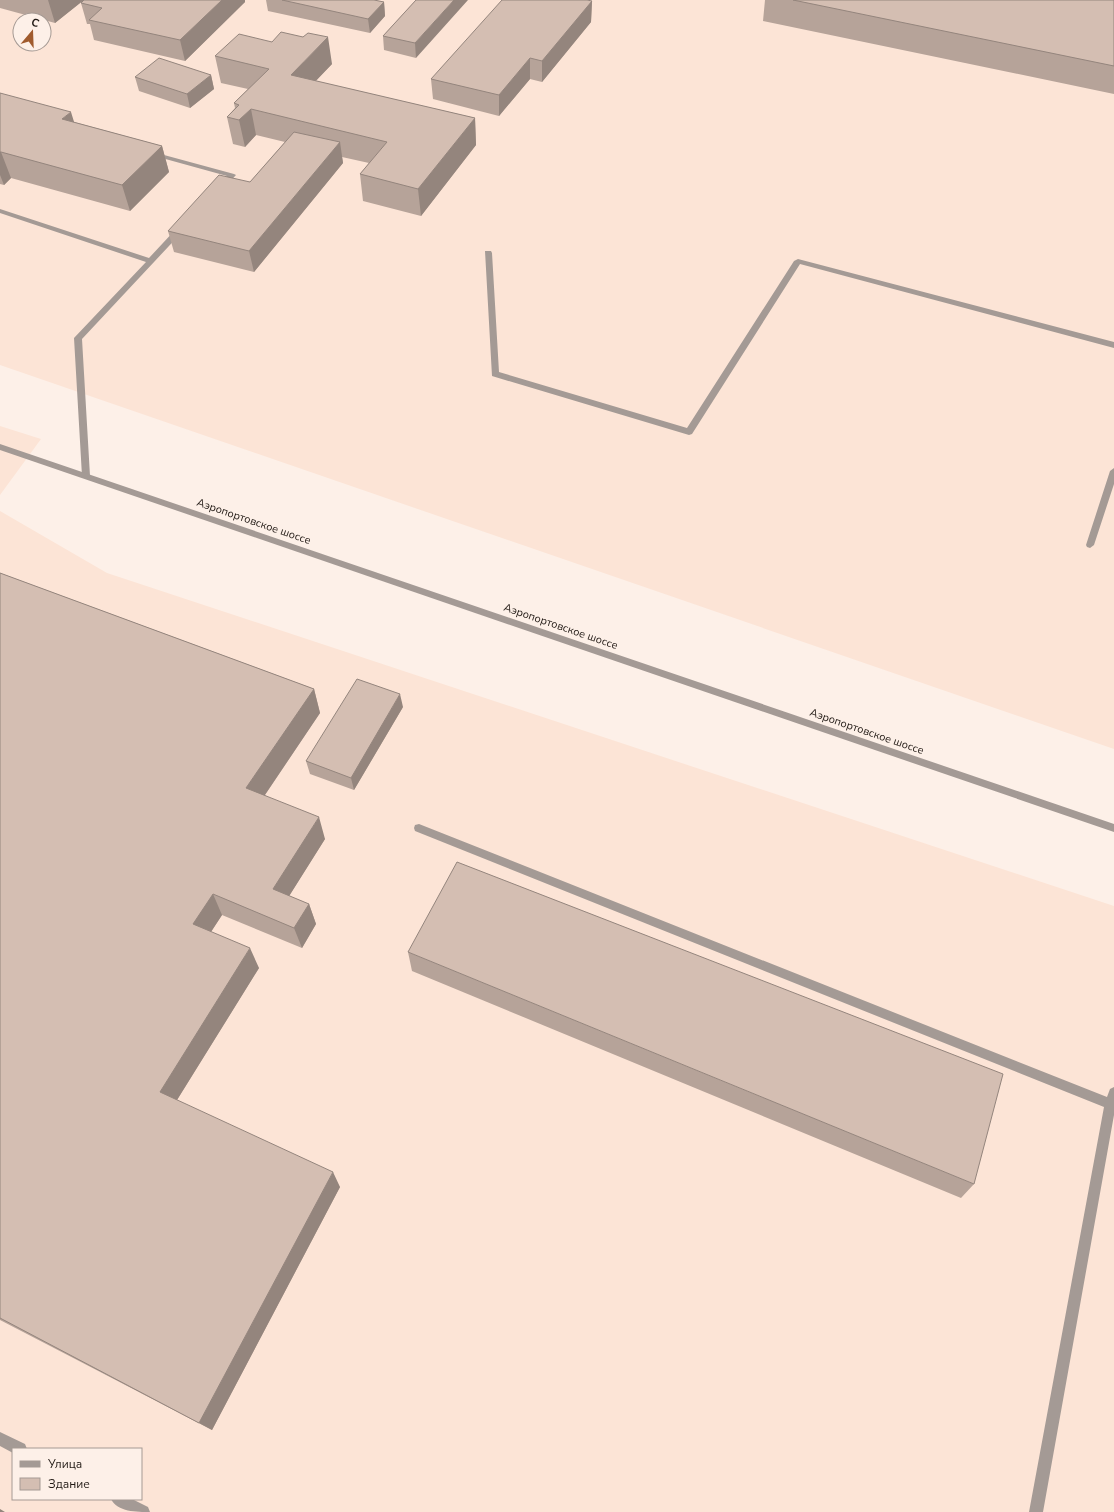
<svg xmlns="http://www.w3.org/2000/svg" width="1114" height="1512" viewBox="0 0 1114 1512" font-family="'Nunito Sans',sans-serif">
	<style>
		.built { fill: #fce4d6; fill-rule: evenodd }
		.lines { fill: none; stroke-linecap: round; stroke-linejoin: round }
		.lane { fill: #a49a95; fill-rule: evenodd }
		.street { fill: #a49a95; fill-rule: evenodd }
		.wall { fill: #b6a399 }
		.shaded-wall { fill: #94857d }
		.building { fill: #d4beb2; stroke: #94857d }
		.labels { text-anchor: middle; stroke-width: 3; stroke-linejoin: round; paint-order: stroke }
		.street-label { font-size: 11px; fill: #221a15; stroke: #fdf0e8 }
	</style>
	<rect width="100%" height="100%" fill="#fdf0e8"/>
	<path class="built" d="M0,0H1114V749L0,365ZM20,20H44V44H20Z
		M0,426L41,439L0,495Z
		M0,511L107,573L1114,906V1512H0ZM13,1449H141V1499H13Z"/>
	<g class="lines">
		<path class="lane" d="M153,152L234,174L236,175L223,189H217V185L227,176L151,155L150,154Z
			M0,209L149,258L176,229H179L183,231L82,339L90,476L89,478H83L82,476L74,338L146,262L0,213Z
			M485,251H491L492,253L499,372L687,428L794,261L798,259L1114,342V348L800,264L692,434L689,435L492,376Z
			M1114,468V484L1094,545L1090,548L1087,547L1086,545L1110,471Z
			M419,824L1107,1097L1110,1089L1114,1087V1115L1043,1512H1029L1104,1107L415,831L414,828L415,825Z
			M0,1432L25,1444L27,1449H13V1453L0,1446Z
			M111,1499H132L148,1507L150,1512C137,1512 117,1512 111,1499Z"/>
		<path class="street" d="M0,444L1114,824V832L0,450Z"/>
	</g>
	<path class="wall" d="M0,0H245V2L185,61L94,40L90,24H87L81,3L82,1L55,23L0,8Z
		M266,0H374L384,2L385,16L370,33L268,11Z
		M416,0V58L384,50L383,36Z
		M765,0H1114V94L763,21Z
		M592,1L591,22L542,82L530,79L499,116L433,99L431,79Z
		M215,56L332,64L315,81L475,118L476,145L421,216L363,201L360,174L369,163L342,157L343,163L254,272L174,252L168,231L250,182L285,142L256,135L245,147L233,144L227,117L235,108L234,103L248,89L221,83Z
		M211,75L214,89L190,108L139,91L135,77Z
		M0,93L74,122L162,146L169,172L130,211L11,178L4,185L0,184Z
		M0,573L314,689L320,713L265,795L325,839L289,896L309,904L316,924L302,948L222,915L211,932L259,968L177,1100L340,1187L212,1430L0,1320Z
		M403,707L354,790L310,774L306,761Z
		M408,952L974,1184L961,1198L412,971Z"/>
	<path class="shaded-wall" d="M48,0H84L55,23Z
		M222,0H245V2L185,61L180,40Z
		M454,0H468L416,58L415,43Z
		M592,1L591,22L542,82V61Z
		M384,2L385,16L370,33L368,19Z
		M328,37L332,64L296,102L291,75Z
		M530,58V79L499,116V95Z
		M211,75L214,89L190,108L187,94Z
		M251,109L256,135L245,147L239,120Z
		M71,112L79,138L62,119Z
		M475,118L476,145L421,216L418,189Z
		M340,142L343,163L254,272L249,251Z
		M162,146L169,172L130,211L122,185Z
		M0,152H1L11,178L4,185L0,175Z
		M314,689L320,713L254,811L246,788Z
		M400,694L403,707L354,790L351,778Z
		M319,817L325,839L281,909L273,889Z
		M213,894L222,915L203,944L193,924Z
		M309,904L316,924L302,948L294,928Z
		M250,948L259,968L172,1108L160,1092Z
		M333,1172L340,1187L212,1430L199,1423Z
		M0,1509L5,1512H0Z"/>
	<path class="building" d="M84,0H222L180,40L89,20L102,8L81,3Z
		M282,0H374L384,2L368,19Z
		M416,0H454L415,43L383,36Z
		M502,0H587L592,1L542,61L530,58L499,95L431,79Z
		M793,0H1114V66Z
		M281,32L303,37L308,33L328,37L291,75L475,118L418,189L360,174L387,142L251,109L239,120L227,117L239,105L234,103L269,69L215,56L239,34L272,42Z
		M159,58L211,75L187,94L135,77Z
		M0,93L71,112L62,119L162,146L122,185L1,152H0Z
		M294,132L340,142L249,251L168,231L219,175L250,182Z
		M0,573L314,689L246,788L319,817L273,889L309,904L294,928L213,894L193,924L250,948L160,1092L333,1172L199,1423L0,1318Z
		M357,679L400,694L351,778L306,761Z
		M457,862L1003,1074L974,1184L408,952Z"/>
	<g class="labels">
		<g class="street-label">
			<text transform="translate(254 521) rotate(19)" y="4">Аэропортовское шоссе</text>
			<text transform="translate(561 626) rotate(19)" y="4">Аэропортовское шоссе</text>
			<text transform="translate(867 731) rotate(19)" y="4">Аэропортовское шоссе</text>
		</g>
	</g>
	<rect x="12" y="1448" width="130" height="52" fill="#fdf0e8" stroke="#a59a94"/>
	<rect x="20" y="1461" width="20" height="6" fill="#a49a95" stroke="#a59a94"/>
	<text x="48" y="1468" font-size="12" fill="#221a15">Улица</text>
	<rect x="20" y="1478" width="20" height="12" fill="#d4beb2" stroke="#a59a94"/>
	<text x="48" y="1488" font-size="12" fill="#221a15">Здание</text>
	<g transform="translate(32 32) rotate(19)"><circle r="19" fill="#fdf0e8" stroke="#a59a94"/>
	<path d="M0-3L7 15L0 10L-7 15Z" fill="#a05b2e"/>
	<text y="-6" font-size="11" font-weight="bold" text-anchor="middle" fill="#221a15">С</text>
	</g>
</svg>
